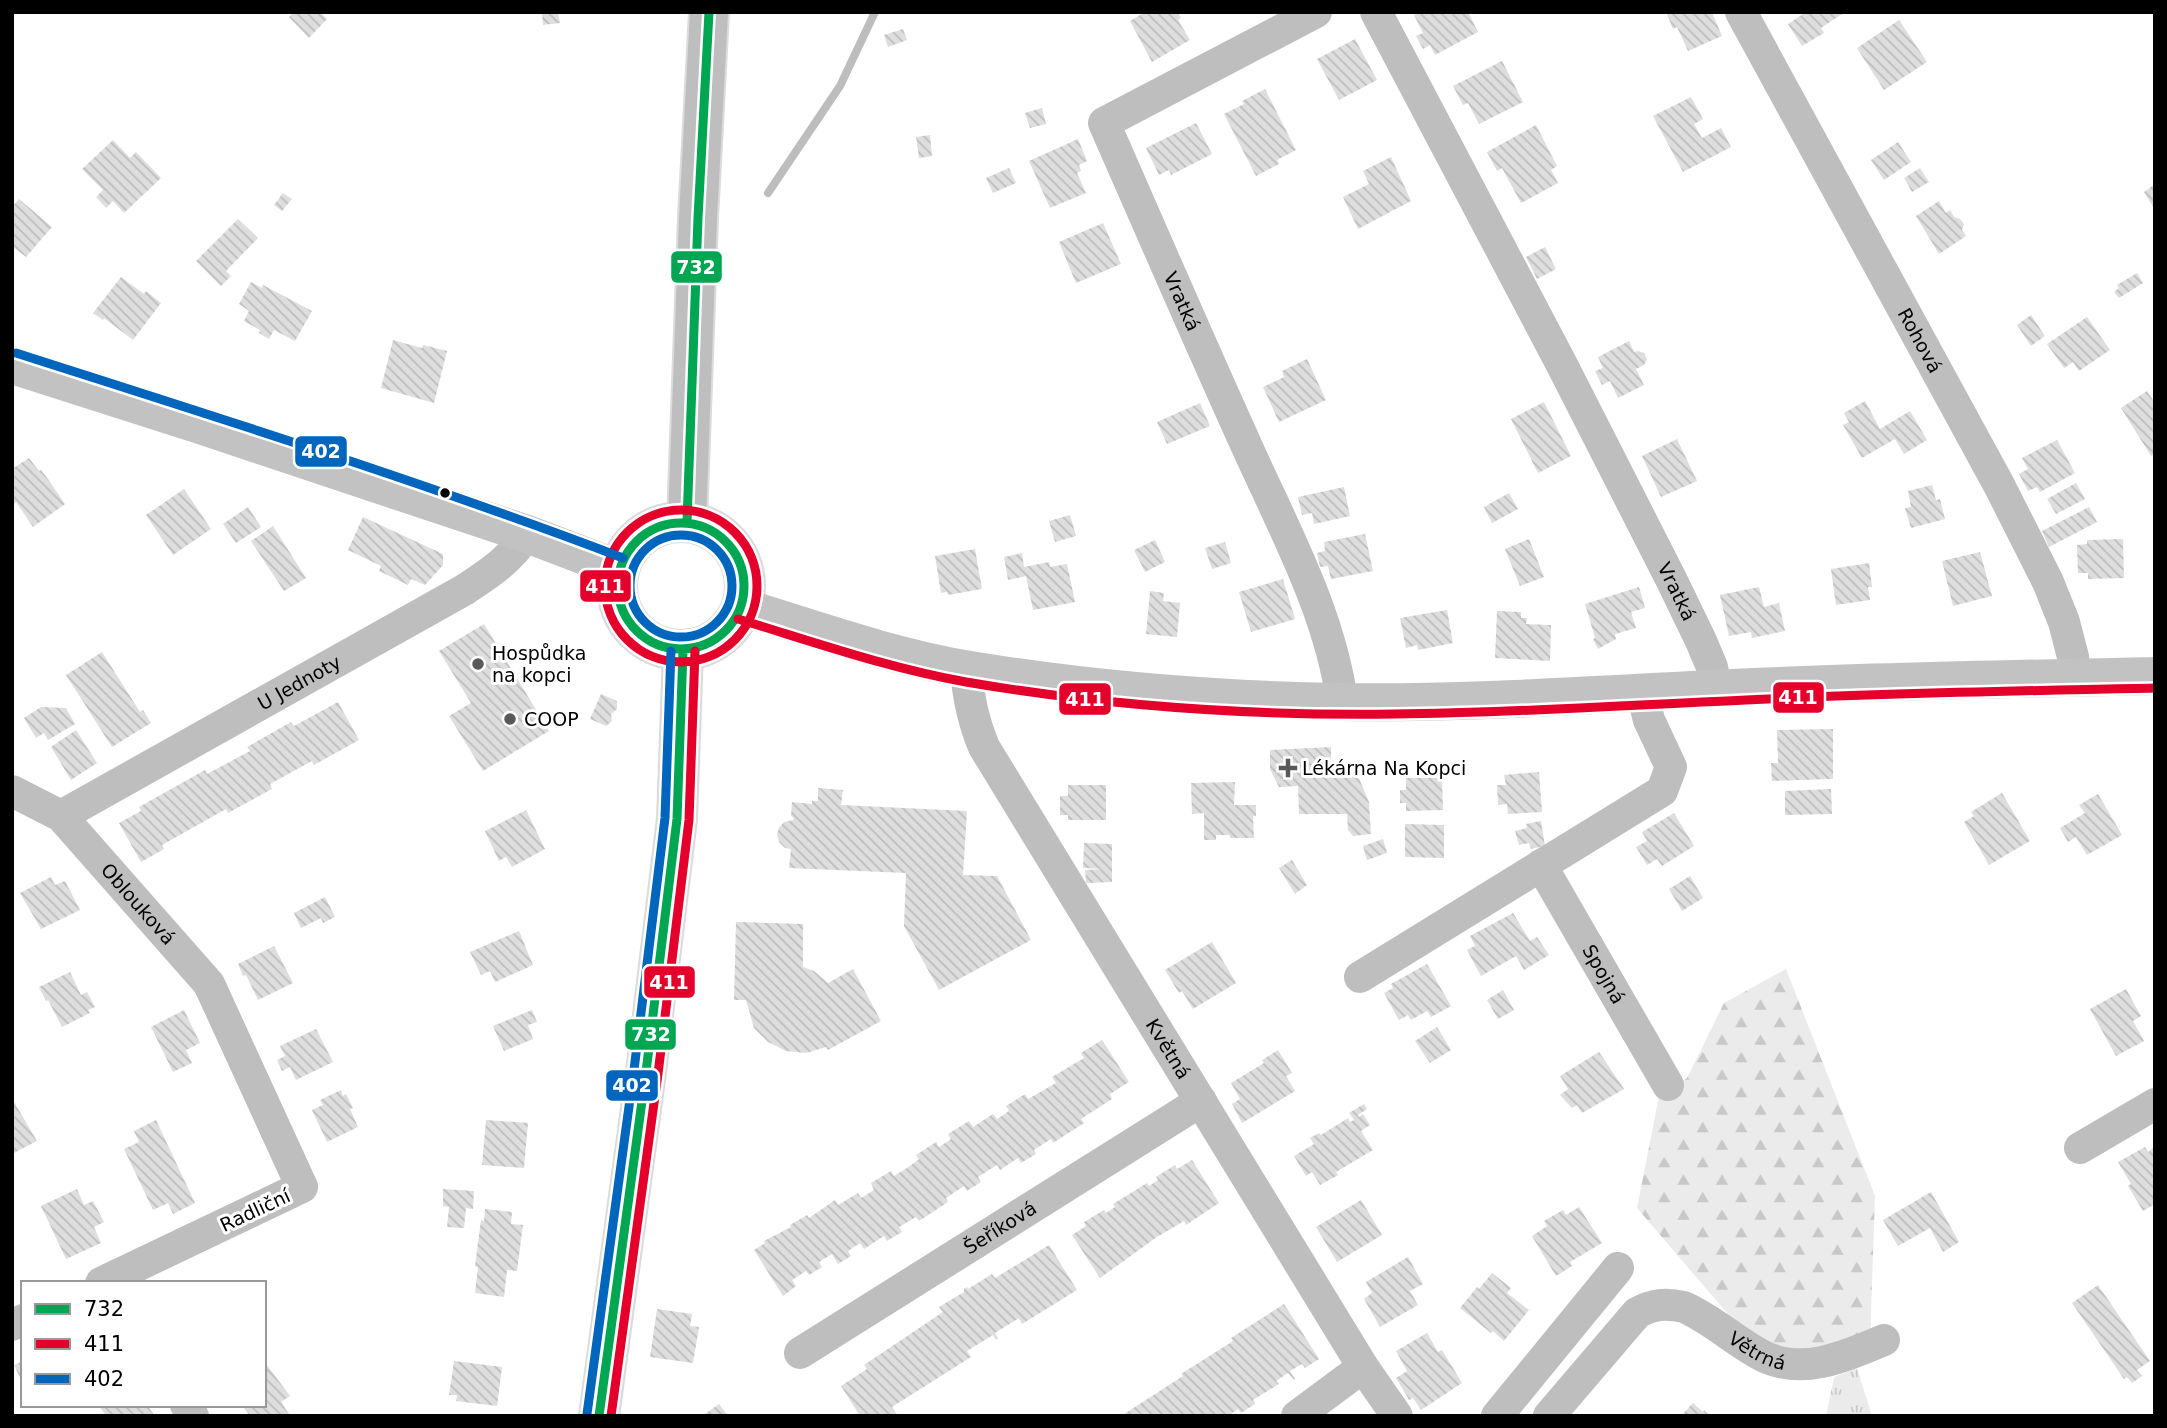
<svg xmlns="http://www.w3.org/2000/svg" width="2167" height="1428" viewBox="0 0 2167 1428" font-family="'DejaVu Sans',sans-serif">
	<style>
		.grass { fill: url(#grass-tufts) }
		.forest { fill: url(#forest-firs) }
		.lines { fill: none; stroke-linecap: round; stroke-linejoin: round }
		.stream { stroke: #bdbdbd; stroke-width: 8 }
		.building { fill: url(#building-back-hatch) }
		.primary-casing { stroke: #dbdbdb; stroke-width: 42 }
		.street { stroke: #bebebe; stroke-width: 32 }
		.secondary { stroke: #c2c2c2; stroke-width: 38 }
		.primary { stroke: #bebebe; stroke-width: 38 }
		.bus-1-casing { stroke: #fff; stroke-width: 14 }
		.bus-2-casing { stroke: #fff; stroke-width: 14 }
		.bus-3-casing { stroke: #fff; stroke-width: 14 }
		.bus-1 { stroke: #00a651; stroke-width: 9 }
		.bus-2 { stroke: #e4002b; stroke-width: 9 }
		.bus-3 { stroke: #0065bd; stroke-width: 9 }
		.bus-dot { fill: #000; stroke: #fff; stroke-width: 2.5 }
		.poi-dot { fill: #595959; stroke: #fff; stroke-width: 2.5 }
		.labels { text-anchor: middle; stroke-width: 6; stroke-linejoin: round; paint-order: stroke }
		.street-label { font-size: 19px; fill: #000; stroke: #fff }
		.poi-label { font-size: 19px; fill: #000; stroke: #fff; text-anchor: start }
		.line-badge { stroke: #fff; stroke-width: 2.5 }
		.badge-label { font-size: 19px; text-anchor: middle; font-weight: bold; fill: #fff }
	</style>
	<defs>
		<pattern id="grass-tufts" width="24" height="20" patternUnits="userSpaceOnUse" patternTransform="scale(1.75)"><rect width="24" height="20" fill="#ebebeb"/><path d="M3 7l-1-3M5 7V3M7 7l1-3M15 17l-1-3M17 17v-4M19 17l1-3" fill="none" stroke="#c8c8c8"/></pattern>
		<pattern id="forest-firs" width="22" height="20" patternUnits="userSpaceOnUse" patternTransform="scale(1.75)"><rect width="22" height="20" fill="#ebebeb"/><path d="M5 1l3.5 6h-7zM16 11l3.5 6h-7z" fill="#c8c8c8"/></pattern>
		<pattern id="building-back-hatch" width="6" height="6" patternUnits="userSpaceOnUse" patternTransform="scale(1.75)"><rect width="6" height="6" fill="#dedede"/><path d="M-1 5l2 2M0 0l6 6M5-1l2 2" fill="none" stroke="#bdbdbd"/></pattern>
	</defs>
	<rect width="100%" height="100%" fill="#fff"/>
	<path class="grass" d="M1857,1368L1872,1416H1826L1834,1377Z"/>
	<path class="forest" d="M1786,969L1875,1196L1870,1342L1781,1376L1637,1208L1659,1096L1687,1078L1724,1003Z"/>
	<g class="lines">
		<path class="stream" d="M768,193L840,86L875,12"/>
	</g>
	<path class="building" d="M294,12H320L327,19L309,38L289,17Z
		M542,12H558L560,23L543,25Z
		M1145,12H1177L1181,18L1178,20L1190,40L1152,62L1130,21Z
		M1420,12H1468L1478,32L1435,55L1430,45L1423,49L1416,36L1423,33L1414,15Z
		M1666,12H1712L1722,36L1688,51L1677,27L1673,29Z
		M1806,12H1845L1821,28L1824,33L1802,46L1788,24Z
		M1899,20L1927,62L1884,90L1857,48Z
		M903,29L907,40L888,47L884,35Z
		M1355,39L1377,80L1339,100L1317,59Z
		M1502,61L1523,102L1479,124L1468,103L1463,105L1453,86Z
		M1265,89L1296,150L1277,160L1279,164L1256,176L1224,114L1244,104L1242,101Z
		M1691,97L1703,119L1694,124L1702,138L1721,128L1731,147L1683,172L1653,116Z
		M1042,108L1046,124L1030,128L1025,113Z
		M1196,123L1212,154L1171,175L1169,170L1159,175L1146,148Z
		M1536,125L1557,166L1551,170L1558,183L1521,203L1502,168L1497,171L1487,152Z
		M930,135L932,156L919,158L916,137Z
		M1078,139L1087,161L1079,165L1081,171L1077,173L1086,193L1050,208L1029,161Z
		M113,140L130,158L136,152L161,178L124,213L113,201L106,208L96,197L103,190L82,169Z
		M1898,142L1911,162L1884,180L1871,160Z
		M1391,157L1411,201L1358,229L1343,197L1369,184L1363,171Z
		M1009,168L1016,183L993,193L986,178Z
		M1920,168L1929,182L1912,192L1904,178Z
		M2155,184V210L2144,192Z
		M283,193L292,199L282,211L274,205Z
		M19,199L52,227L26,257L12,246V207Z
		M1939,201L1946,213L1950,210L1954,217L1960,219L1964,224L1962,230L1966,236L1939,254L1916,216Z
		M238,219L258,238L226,271L231,276L221,286L196,261Z
		M1103,223L1121,264L1076,283L1059,242Z
		M1545,247L1556,269L1537,279L1526,257Z
		M2137,273L2143,283L2119,298L2114,292L2119,288L2117,285Z
		M121,277L144,294L146,291L161,303L133,340L104,318L103,320L93,313Z
		M251,282L262,288L263,285L312,311L295,341L274,330L269,339L259,333L260,330L244,321L249,311L239,304Z
		M2031,315L2045,336L2031,346L2017,325Z
		M2087,317L2110,350L2079,371L2073,362L2064,368L2047,344Z
		M393,340L422,348L423,345L447,351L434,403L381,388Z
		M1629,341L1634,352L1638,351L1644,353L1647,359L1644,365L1636,369L1644,385L1618,398L1610,381L1602,385L1595,371L1603,368L1598,357Z
		M1307,359L1326,400L1279,422L1263,387L1284,377L1282,371Z
		M2147,391L2155,403V454L2151,456L2121,408Z
		M1865,401L1880,429L1910,411L1927,440L1904,454L1895,439L1862,458L1843,425L1849,422L1844,413Z
		M1544,402L1571,456L1538,473L1511,419Z
		M1200,403L1210,426L1167,444L1157,422Z
		M1677,439L1697,481L1661,497L1642,456Z
		M2057,440L2075,473L2040,492L2037,487L2028,491L2019,474L2028,469L2022,458Z
		M29,458L39,471L41,470L48,479L65,504L33,527L16,502L12,505V469Z
		M2076,483L2085,499L2056,514L2047,499Z
		M1932,485L1936,500L1940,499L1945,519L1911,528L1905,508L1911,507L1908,491Z
		M1344,487L1350,516L1314,524L1312,513L1302,515L1298,497Z
		M184,489L211,529L173,555L146,515Z
		M1509,493L1518,509L1492,523L1484,507Z
		M248,507L261,527L236,543L223,524Z
		M2089,507L2097,522L2049,547L2042,531Z
		M1070,515L1076,536L1055,542L1049,521Z
		M363,517L443,554V565L425,585L411,579L408,585L379,571L381,566L348,550Z
		M273,526L306,578L284,591L251,541Z
		M1365,534L1373,571L1331,579L1328,566L1320,567L1317,553L1325,551L1324,542Z
		M1529,539L1544,577L1520,586L1505,549Z
		M2123,539L2124,578L2088,579V573H2078L2077,545L2087,544V540Z
		M1155,540L1165,562L1145,572L1134,550Z
		M1225,542L1231,563L1212,569L1205,548Z
		M975,549L982,589L948,595L947,592L941,593L935,556Z
		M1980,552L1992,596L1953,606L1942,561Z
		M1022,553L1024,567L1049,562L1050,567L1067,564L1075,602L1033,610L1026,576L1008,580L1004,557Z
		M1869,563L1872,587H1868L1870,600L1836,605L1831,569Z
		M1283,579L1295,619L1251,632L1239,592Z
		M1639,587L1645,608L1631,612L1636,628L1615,634L1616,639L1598,649L1593,639L1595,638L1585,604Z
		M1759,587L1764,607L1779,603L1785,631L1752,638L1751,632L1729,636L1720,595Z
		M1150,591L1164,593L1163,601L1180,603L1177,637L1146,634Z
		M1447,610L1453,643L1418,650L1417,645L1406,648L1400,618Z
		M1497,611L1521,612V618H1527L1526,624L1551,625L1550,661L1495,658Z
		M484,624L549,731L483,771L449,716L471,703L439,651Z
		M102,652L140,712L143,710L151,723L112,747L66,675Z
		M601,694L617,701V709L611,714L612,721L606,726L590,719Z
		M338,702L359,740L314,765L312,761L270,784L272,789L228,813L226,809L162,845L164,849L141,862L119,823L141,811L139,807L205,770L207,774L250,751L247,747L291,722L294,726Z
		M41,707L66,708L75,724L48,740L44,733L36,738L24,718Z
		M1833,729V779L1772,781L1771,763H1778L1777,730Z
		M76,730L97,763L71,780L51,747Z
		M1331,747V775L1358,776L1369,802L1371,834L1353,836L1348,830L1347,814H1299L1298,786L1279,787L1270,769V750Z
		M1539,772L1542,812L1508,814L1507,804L1498,805L1497,785H1506L1504,775Z
		M1406,778H1442L1443,810L1406,811V803H1400V790H1406Z
		M1235,782L1234,805H1256V816H1253L1254,838H1230V835H1216V840H1204V813L1192,814L1191,783Z
		M1068,785H1106V820H1068V815H1060V796H1068Z
		M818,788L843,790L841,805L967,811L963,875L997,876L1031,940L939,990L904,926L906,873L789,868L791,849L785,848L779,842L777,834L779,828L784,822L793,820L794,818L791,816L792,802L812,804V801H818Z
		M1831,789L1832,814L1785,815V791Z
		M2002,793L2030,841L1989,865L1964,822L1974,816L1971,812Z
		M2098,794L2122,835L2087,855L2076,837L2068,842L2060,828L2085,813L2079,805Z
		M526,810L545,849L512,867L506,857L499,861L485,831Z
		M1674,813L1694,846L1662,866L1657,859L1647,865L1636,847L1647,841L1642,832Z
		M1541,821L1545,846L1531,849L1529,843L1519,845L1515,831L1527,828L1526,824Z
		M1405,824L1444,825V858L1405,857Z
		M1383,839L1387,853L1367,860L1363,846Z
		M1084,843L1112,844V882L1086,883L1085,870L1103,869L1083,868Z
		M1292,860L1307,885L1295,894L1279,868Z
		M1690,876L1703,898L1682,911L1669,889Z
		M51,877L55,885L65,881L80,910L41,929L20,893Z
		M325,897L335,917L323,923L321,918L301,928L294,913Z
		M1513,913L1530,941L1537,937L1549,955L1524,970L1516,956L1481,976L1467,950L1475,946L1470,936Z
		M736,922L803,924V967L814,971L828,983L853,969L881,1021L828,1050L826,1047L806,1053L786,1051L768,1042L754,1028L746,1000H734Z
		M519,931L533,965L495,982L490,971L481,975L470,952Z
		M1212,942L1236,983L1193,1009L1182,991L1179,993L1165,970Z
		M274,946L293,983L258,1000L246,975L243,976L238,964Z
		M1427,964L1451,1006L1431,1017L1427,1011L1411,1020L1408,1015L1399,1020L1384,993L1393,988L1391,984Z
		M70,972L81,995L87,992L95,1007L88,1010L90,1013L62,1027L48,1000L46,1001L39,987Z
		M2126,989L2141,1016L2133,1021L2144,1041L2116,1056L2090,1009Z
		M1503,990L1514,1010L1498,1019L1487,1000Z
		M184,1010L200,1043L186,1050L192,1063L173,1072L151,1027Z
		M532,1010L537,1022L528,1025L533,1039L504,1051L493,1026Z
		M1437,1027L1451,1050L1430,1063L1415,1041Z
		M316,1029L333,1062L296,1080L290,1067L282,1071L277,1060L285,1056L280,1046Z
		M1102,1040L1129,1082L1110,1094L1112,1099L1081,1119L1084,1123L1053,1143L1051,1139L1034,1150L1036,1154L1021,1163L1018,1158L1000,1170L997,1165L978,1177L981,1182L967,1191L964,1186L946,1198L948,1202L919,1221L916,1217L899,1227L902,1232L887,1241L884,1236L864,1249L860,1243L848,1251L851,1256L838,1264L832,1254L819,1262L822,1267L809,1275L806,1271L792,1280L796,1286L783,1296L754,1250L765,1243L764,1241L791,1227L790,1225L807,1215L809,1218L835,1200L838,1205L858,1193L861,1198L874,1190L871,1183L891,1171L894,1176L907,1168L919,1159L916,1155L936,1142L939,1147L951,1139L948,1134L969,1121L973,1127L993,1114L997,1119L1009,1111L1006,1106L1025,1094L1028,1099L1056,1083L1052,1077L1084,1058L1081,1053Z
		M1278,1050L1292,1073L1286,1076L1295,1091L1242,1123L1232,1104L1240,1099L1231,1083L1264,1063L1262,1060Z
		M1599,1052L1624,1089L1582,1113L1577,1105L1572,1108L1560,1095L1568,1089L1560,1076Z
		M341,1090L343,1096L346,1094L353,1108L350,1109L358,1127L327,1142L312,1110L323,1105L320,1100Z
		M14,1102L37,1141L12,1154V1103Z
		M1364,1104L1367,1109L1358,1115L1359,1117L1363,1114L1370,1125L1361,1131L1373,1150L1336,1172L1338,1175L1320,1185L1312,1172L1306,1176L1294,1156L1314,1144L1310,1138L1319,1133L1321,1135L1348,1118L1350,1122L1354,1120L1349,1113Z
		M156,1120L195,1203L173,1214L168,1203L153,1210L124,1149L139,1142L134,1131Z
		M486,1120L528,1123L524,1168L482,1165Z
		M2155,1146V1204L2143,1211L2128,1186L2131,1184L2118,1162L2145,1147L2148,1152Z
		M1192,1160L1219,1203L1186,1225L1184,1221L1157,1237L1100,1278L1072,1235L1086,1226L1084,1222L1104,1210L1106,1213L1115,1207L1113,1204L1147,1183L1149,1186L1158,1180L1156,1177L1175,1165L1177,1169Z
		M77,1189L84,1205L93,1201L104,1222L94,1227L101,1243L66,1259L41,1206Z
		M443,1189L474,1191L473,1209L466,1208L464,1228L447,1227L449,1207L443,1206Z
		M1931,1192L1959,1242L1943,1252L1930,1228L1898,1246L1883,1220Z
		M1361,1200L1382,1235L1337,1262L1316,1227Z
		M1579,1207L1602,1243L1570,1262L1572,1266L1556,1276L1532,1236L1547,1226L1544,1221L1563,1210L1566,1215Z
		M485,1209L512,1212L511,1224L523,1225L517,1271L507,1270L504,1297L475,1293L478,1267L475,1266L481,1220L484,1221Z
		M1049,1245L1077,1290L1022,1324L1019,1318L995,1333L998,1338L996,1340L993,1335L967,1351L971,1357L892,1407L898,1416H860L841,1386L867,1369L864,1365L943,1312L939,1307L964,1292V1289L967,1287L968,1289L992,1274L995,1278Z
		M1408,1257L1423,1284L1410,1291L1418,1305L1380,1327L1364,1299L1372,1293L1366,1282Z
		M1492,1273L1511,1288L1507,1293L1529,1310L1504,1341L1493,1331L1491,1333L1460,1308L1477,1287L1479,1289Z
		M2098,1285L2150,1361L2137,1370L2142,1376L2132,1383L2127,1377L2124,1379L2072,1303Z
		M1284,1304L1319,1359L1305,1368L1302,1364L1290,1371L1295,1379L1294,1380L1288,1373L1276,1381L1279,1384L1253,1400L1255,1404L1241,1413L1238,1409L1228,1416H1121L1183,1376L1181,1374L1233,1341L1231,1338Z
		M657,1309L692,1314L690,1326L699,1327L693,1363L650,1357Z
		M1427,1333L1438,1352L1442,1350L1462,1383L1421,1410L1413,1398L1409,1400L1396,1378L1407,1371L1396,1351Z
		M23,1361V1384L14,1365Z
		M264,1361L290,1396L281,1402L289,1414L287,1416H250L242,1405H264Z
		M454,1361L502,1367L497,1406L456,1401L457,1395H449Z
		M1693,1403L1703,1412L1704,1410L1710,1416H1681Z
		M719,1404L726,1413L731,1416H702Z
		M101,1405H147L155,1416H106L100,1407Z"/>
	<g class="lines">
		<defs>
			<path id="primary" d="M687,522L698,218L709,12
				M617 586a64 64 0 1 1 128 0a64 64 0 1 1-128 0Z
				M599,1416L646,1072L677,819L683,651"/>
		</defs>
		<use href="#primary" class="primary-casing"/>
		<g class="street">
			<path id="s1" d="M1316,12L1104,123C1152,232 1199,341 1248,449C1284,529 1331,615 1342,702"/>
			<path id="s2" d="M1376,12L1562,365L1672,581L1701,641L1712,667L1716,689"/>
			<path id="s3" d="M1741,12L1999,485L2048,582L2064,622L2073,657L2075,678"/>
			<path id="s4" d="M966,669C968,697 973,721 984,747L1363,1367L1397,1416"/>
			<path id="s5" d="M12,791L61,816L209,984L302,1187L101,1283"/>
			<path id="s6" d="M61,816L464,590C490,573 510,560 527,534"/>
			<path id="s7" d="M1541,865L1668,1085"/>
			<path d="M1360,977L1662,791L1671,767L1649,720L1642,692"/>
			<path d="M2080,1148L2155,1104"/>
			<path d="M12,1325L23,1320"/>
			<path id="s8" d="M800,1353L1201,1101"/>
			<path d="M186,1405L193,1416"/>
			<path d="M1297,1416L1363,1367"/>
			<path d="M1497,1416L1618,1268"/>
			<path id="s9" d="M1549,1416L1637,1313C1653,1304 1666,1303 1684,1307C1713,1320 1736,1342 1763,1356C1803,1376 1846,1356 1884,1340"/>
		</g>
		<path class="secondary" d="M12,365L203,426L527,534L619,569
			M742,607C817,630 892,657 970,670C1092,690 1216,700 1340,702C1478,704 1616,693 1754,687C1888,681 2021,679 2155,676"/>
		<use href="#primary" class="primary"/>
		<defs>
			<path id="bus-1" d="M687,522L698,218L709,12
				M618 586a63 63 0 1 1 126 0a63 63 0 1 1-126 0Z
				M599,1416L646,1072L677,819L683,651"/>
			<path id="bus-2" d="M605 586a76 76 0 1 1 152 0a76 76 0 1 1-152 0Z
				M738,619C814,642 888,668 966,682C1107,706 1252,716 1395,714C1512,713 1629,705 1746,700C1882,693 2019,691 2155,688
				M611,1416L658,1074L689,820L695,651"/>
			<path id="bus-3" d="M16,353C219,418 424,482 623,558
				M630 586a51 51 0 1 1 102 0a51 51 0 1 1-102 0Z
				M587,1414L634,1070L665,818L671,651"/>
		</defs>
		<use href="#bus-1" class="bus-1-casing"/>
		<use href="#bus-2" class="bus-2-casing"/>
		<use href="#bus-3" class="bus-3-casing"/>
		<use href="#bus-1" class="bus-1"/>
		<use href="#bus-2" class="bus-2"/>
		<use href="#bus-3" class="bus-3"/>
	</g>
	<circle class="bus-dot" cx="445" cy="493" r="6"/>
	<g class="poi-dot">
		<circle cx="478" cy="664" r="7"/>
		<circle cx="510" cy="719" r="7"/>
		<path d="M1284.5 757.5h7v7h7v7h-7v7h-7v-7h-7v-7h7z"/>
	</g>
	<g class="labels">
		<g class="street-label">
			<text dy="7" stroke="none"><textPath href="#s1" startOffset="434">Vratká</textPath></text>
			<text dy="7" stroke="none"><textPath href="#s3" startOffset="374">Rohová</textPath></text>
			<text dy="7" stroke="none"><textPath href="#s2" startOffset="653">Vratká</textPath></text>
			<text dy="7" stroke="none"><textPath href="#s6" startOffset="273">U Jednoty</textPath></text>
			<text dy="7" stroke="none"><textPath href="#s5" startOffset="172">Oblouková</textPath></text>
			<text dy="7" stroke="none"><textPath href="#s7" startOffset="126">Spojná</textPath></text>
			<text dy="7" stroke="none"><textPath href="#s4" startOffset="434">Květná</textPath></text>
			<text transform="translate(255 1210) rotate(-25)" y="7">Radliční</text>
			<text dy="7" stroke="none"><textPath href="#s8" startOffset="236">Šeříková</textPath></text>
			<text dy="7" stroke="none"><textPath href="#s9" startOffset="270">Větrná</textPath></text>
		</g>
		<g class="poi-label">
			<text x="492" y="660">Hospůdka<tspan x="492" dy="22">na kopci</tspan></text>
			<text x="524" y="726">COOP</text>
			<text x="1302" y="775">Lékárna Na Kopci</text>
		</g>
	</g>
	<g class="line-badge">
		<rect x="670" y="250" width="53" height="34" rx="7" fill="#00a651"/>
		<rect x="294" y="435" width="54" height="33" rx="7" fill="#0065bd"/>
		<rect x="579" y="569" width="53" height="34" rx="7" fill="#e4002b"/>
		<rect x="1772" y="681" width="53" height="33" rx="7" fill="#e4002b"/>
		<rect x="1058" y="682" width="54" height="34" rx="7" fill="#e4002b"/>
		<rect x="643" y="965" width="53" height="34" rx="7" fill="#e4002b"/>
		<rect x="624" y="1018" width="53" height="33" rx="7" fill="#00a651"/>
		<rect x="605" y="1069" width="54" height="33" rx="7" fill="#0065bd"/>
	</g>
	<g class="badge-label">
		<text x="696" y="274">732</text>
		<text x="321" y="458">402</text>
		<text x="605" y="593">411</text>
		<text x="1798" y="704">411</text>
		<text x="1085" y="706">411</text>
		<text x="669" y="989">411</text>
		<text x="651" y="1041">732</text>
		<text x="632" y="1092">402</text>
	</g>
	<rect width="2167" height="1428" fill="none" stroke="#000000" stroke-width="28"/>
	<rect x="21" y="1281" width="245" height="126" fill="#ffffff" stroke="#999999" stroke-width="2"/>
	<rect x="35" y="1304" width="35" height="10" fill="#00a651" stroke="#999999" stroke-width="2"/>
	<text x="84" y="1316" font-size="21" fill="#000000">732</text>
	<rect x="35" y="1339" width="35" height="10" fill="#e4002b" stroke="#999999" stroke-width="2"/>
	<text x="84" y="1351" font-size="21" fill="#000000">411</text>
	<rect x="35" y="1374" width="35" height="10" fill="#0065bd" stroke="#999999" stroke-width="2"/>
	<text x="84" y="1386" font-size="21" fill="#000000">402</text>
</svg>
